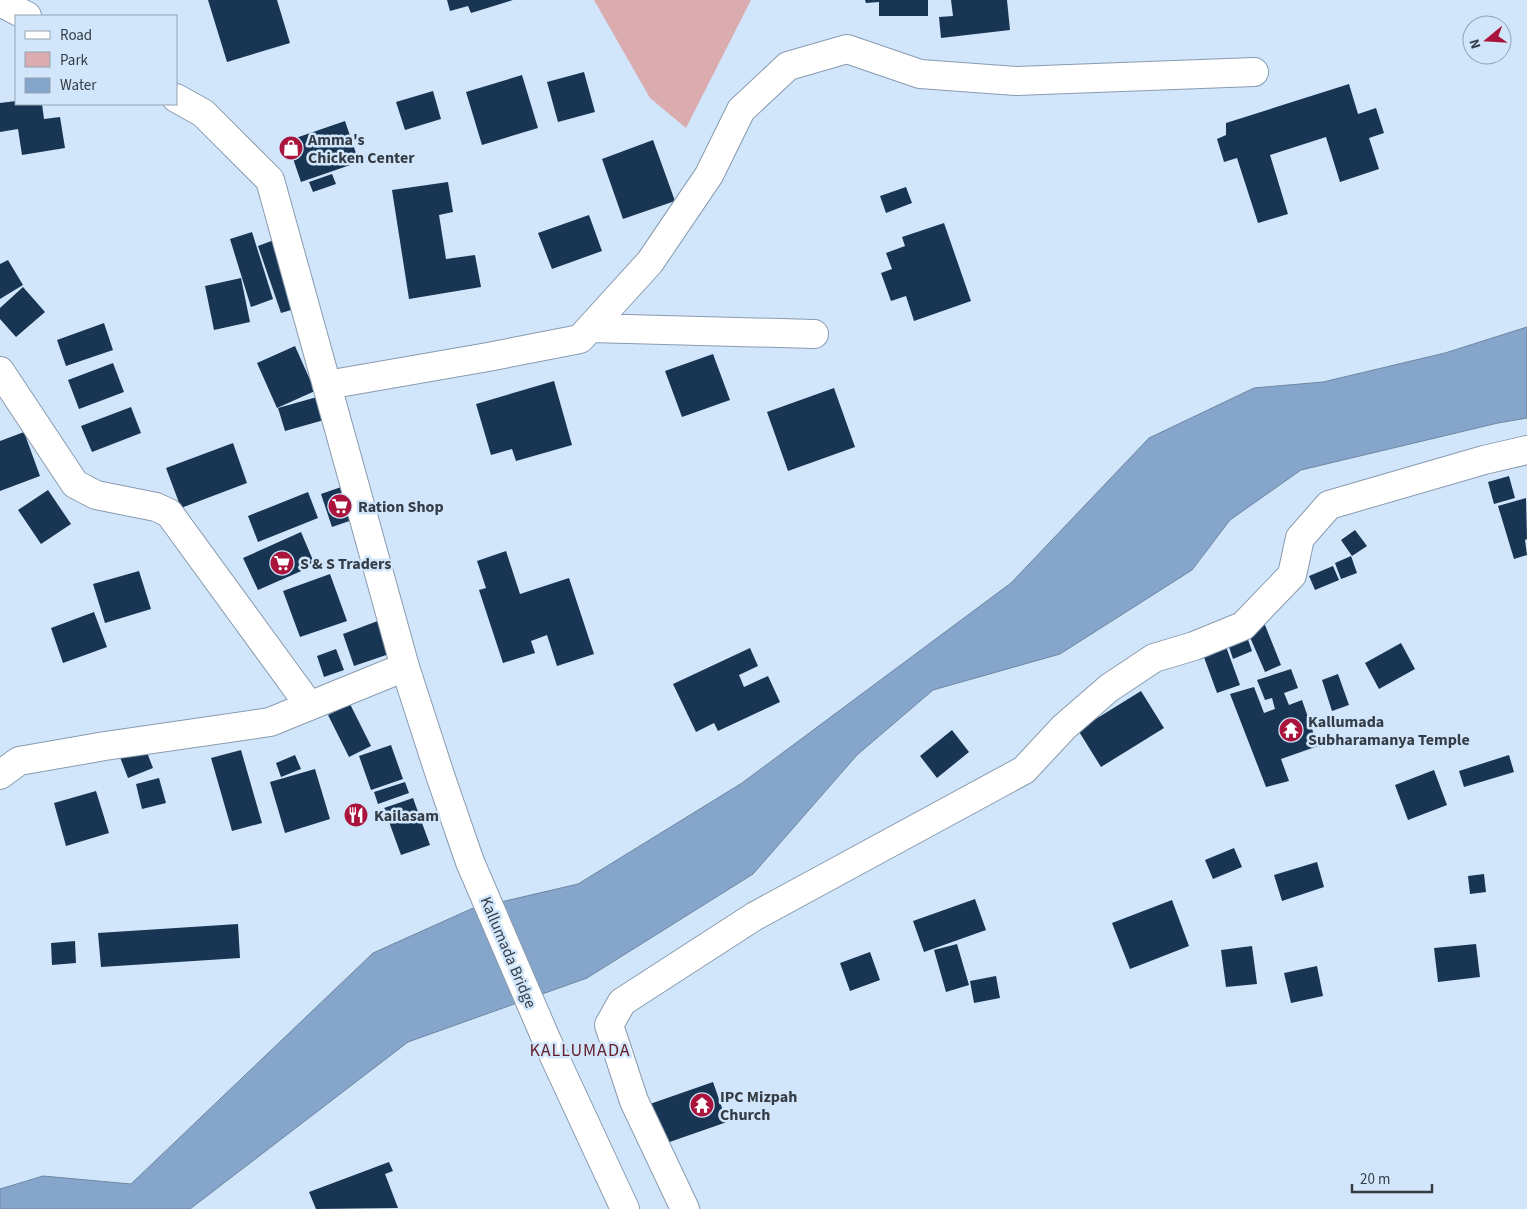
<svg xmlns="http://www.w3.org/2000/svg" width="1527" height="1209" viewBox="0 0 1527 1209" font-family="'Source Sans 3',sans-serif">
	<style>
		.green { fill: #dbacaf }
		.water { fill: #85a6ca; stroke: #6d86a2 }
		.building { fill: #183654 }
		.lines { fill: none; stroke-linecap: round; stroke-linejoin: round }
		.minor-casing { stroke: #899baf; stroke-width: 30 }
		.secondary-casing { stroke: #899baf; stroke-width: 30 }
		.minor { stroke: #fff; stroke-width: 28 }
		.secondary { stroke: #fff; stroke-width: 28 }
		.labels { text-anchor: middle; stroke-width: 5; stroke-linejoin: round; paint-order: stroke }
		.poi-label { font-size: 16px; font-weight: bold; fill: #343c45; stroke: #d2e6fb; text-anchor: start }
		.street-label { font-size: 16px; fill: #343c45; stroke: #d2e6fb }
		.neighbourhood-label { font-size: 18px; letter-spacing: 1px; fill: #621d28; stroke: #d2e6fb }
	</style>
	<rect width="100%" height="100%" fill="#d2e6fb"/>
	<path class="green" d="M594,0H751L686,128L650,98Z"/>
	<path class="water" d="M1527,327V418L1498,423L1301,470L1230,520L1192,570L1060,654L933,690L857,755L753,874L587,978L408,1042L190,1209H0V1189L43,1176L131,1184L373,953L471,909L578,884L742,783L1011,583L1149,438L1254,388L1323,382L1445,353Z"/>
	<path class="building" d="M208,0H277L290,43L227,62Z
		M447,0H513L471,13L468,6L450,11Z
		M865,0H928V16H879V2L866,3Z
		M951,0H1007L1010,30L941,38L939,17L953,16Z
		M584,72L595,112L558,122L547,82Z
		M522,75L538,128L482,145L466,92Z
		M1349,84L1358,114L1376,108L1384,133L1369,138L1379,169L1340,182L1326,137L1270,155L1288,214L1258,223L1237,158L1224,162L1217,139L1226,135V123Z
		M433,91L441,119L405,130L396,102Z
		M16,101V104H42L44,119L60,117L65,148L22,155L18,129L0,132V103Z
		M345,121L359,162L301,182L287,141Z
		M653,140L675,201L623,219L602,159Z
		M332,174L336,184L313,192L309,182Z
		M448,182L453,212L439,215L446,259L475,255L481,287L409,299L392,190Z
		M906,187L912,203L886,213L880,196Z
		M589,215L602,251L552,269L538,233Z
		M944,223L971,301L914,321L906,296L891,301L881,273L892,269L886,253L905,246L902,237Z
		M252,232L273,299L251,307L230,239Z
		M274,240L298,308L281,313L258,246Z
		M8,260L23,285L0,299V264Z
		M241,278L250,322L214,330L205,286Z
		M23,287L45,312L16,337L0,319V308Z
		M104,323L113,350L66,366L57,340Z
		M295,346L315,391L277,408L257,363Z
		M713,354L730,400L682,417L665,371Z
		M113,363L124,392L79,409L68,380Z
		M554,381L572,445L516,461L512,449L491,455L476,404Z
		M834,388L855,447L788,471L767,412Z
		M317,397L324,420L285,431L278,408Z
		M131,407L141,433L92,452L81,426Z
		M24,432L40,476L0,491V441Z
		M233,443L247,483L181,508L166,468Z
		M1509,476L1515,498L1494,504L1488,482Z
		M347,485L358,518L332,527L321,494Z
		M48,490L71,524L41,544L18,510Z
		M308,492L318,518L258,542L248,516Z
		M1526,498L1527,539L1525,540L1527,555L1514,559L1498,506Z
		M1355,530L1367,546L1352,556L1341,540Z
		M301,532L315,565L258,590L243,558Z
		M506,551L520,594L569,578L594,654L557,666L547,635L531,641L535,653L503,663L479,590L486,588L477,561Z
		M1351,556L1357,573L1341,579L1335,563Z
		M1333,566L1339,580L1315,590L1309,576Z
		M139,571L151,609L105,623L93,584Z
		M330,574L347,621L300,637L283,591Z
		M94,612L107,647L63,663L51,628Z
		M383,619L395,652L354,666L343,634Z
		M1263,620L1281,665L1265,672L1246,628Z
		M1245,631L1252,651L1233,659L1226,638Z
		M1224,641L1240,685L1217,693L1201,649Z
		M1401,643L1415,669L1379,689L1365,663Z
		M750,648L758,666L739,675L744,687L768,676L780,702L718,731L714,723L696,732L673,684Z
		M336,649L344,670L324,677L317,656Z
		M1291,669L1298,688L1284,693L1289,705L1302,700L1318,746L1281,759L1289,781L1266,787L1230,694L1254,687L1264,713L1275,709L1272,698L1265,700L1257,680Z
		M1338,674L1349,705L1332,711L1322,680Z
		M1141,691L1164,728L1101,767L1078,730Z
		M350,704L371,746L349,757L328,715Z
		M952,730L969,752L937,778L920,756Z
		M143,742L153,768L128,778L118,752Z
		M391,745L403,779L371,790L359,756Z
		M241,750L262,823L232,831L211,758Z
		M295,755L301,769L281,777L276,763Z
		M1509,755L1514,772L1464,787L1459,771Z
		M315,769L330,819L285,833L270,782Z
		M1434,770L1447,805L1408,820L1395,785Z
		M159,778L166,803L142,809L136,784Z
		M405,782L409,793L378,804L374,792Z
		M96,791L109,833L66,846L54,803Z
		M413,798L430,845L401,855L384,808Z
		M1234,848L1242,867L1213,879L1205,860Z
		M1317,862L1324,887L1282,901L1274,875Z
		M1484,874L1486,892L1470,894L1468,876Z
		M975,899L986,930L924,952L913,921Z
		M1172,900L1189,946L1130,969L1112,923Z
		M238,924L240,958L101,967L98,933Z
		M75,941L76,963L52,965L51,943Z
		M957,944L969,985L946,992L934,950Z
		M1476,944L1480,977L1438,982L1434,948Z
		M1252,946L1257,984L1226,987L1221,950Z
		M870,952L880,980L850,991L840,963Z
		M1317,966L1323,996L1291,1003L1284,973Z
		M996,976L1000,998L974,1003L970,981Z
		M713,1082L727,1122L661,1145L647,1105Z
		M389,1162L393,1171L385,1174L398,1208L316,1209L309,1192Z"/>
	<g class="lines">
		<defs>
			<path id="minor" d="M591,328L814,334
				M0,371L75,484L96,495L156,507L169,513L309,705
				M327,385L488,357L580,339L650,262L709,175L741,110L788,66L847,49L920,74L1016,81L1254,72
				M0,775L19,761L105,746L270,722L405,667"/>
			<path id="secondary" d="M0,2L27,16
				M176,98L203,113L270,180L405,667L440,775L470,862L547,1041L625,1209
				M685,1209L634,1101L609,1025L622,1002L755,916L1024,770L1064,727L1109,688L1154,658L1194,646L1243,626L1292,575L1300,538L1329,505L1484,460L1527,450"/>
		</defs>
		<use href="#minor" class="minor-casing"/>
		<use href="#secondary" class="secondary-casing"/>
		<use href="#minor" class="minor"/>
		<use href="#secondary" class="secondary"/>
	</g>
	<defs>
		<symbol id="shop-disc" viewBox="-11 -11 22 22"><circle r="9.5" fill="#aa143c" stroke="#d2e6fb"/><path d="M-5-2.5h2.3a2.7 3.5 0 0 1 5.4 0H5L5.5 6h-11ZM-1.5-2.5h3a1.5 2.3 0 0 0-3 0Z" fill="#fff"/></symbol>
		<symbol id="supermarket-disc" viewBox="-11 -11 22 22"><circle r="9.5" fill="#aa143c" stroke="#d2e6fb"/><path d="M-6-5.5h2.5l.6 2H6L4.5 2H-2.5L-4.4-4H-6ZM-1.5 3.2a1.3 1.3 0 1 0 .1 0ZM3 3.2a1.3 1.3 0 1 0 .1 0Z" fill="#fff"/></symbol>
		<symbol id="temple-disc" viewBox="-11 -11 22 22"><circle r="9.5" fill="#aa143c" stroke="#d2e6fb"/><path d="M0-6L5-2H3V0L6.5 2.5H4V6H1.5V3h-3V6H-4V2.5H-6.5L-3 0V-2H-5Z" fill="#fff"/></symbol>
		<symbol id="restaurant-disc" viewBox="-11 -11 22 22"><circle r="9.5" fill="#aa143c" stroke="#d2e6fb"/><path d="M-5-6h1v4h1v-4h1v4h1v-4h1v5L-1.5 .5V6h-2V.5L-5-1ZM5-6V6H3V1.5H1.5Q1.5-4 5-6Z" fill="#fff"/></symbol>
	</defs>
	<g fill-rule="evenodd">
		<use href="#shop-disc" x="277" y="134" width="28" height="28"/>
		<use href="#supermarket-disc" x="326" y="492" width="28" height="28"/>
		<use href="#supermarket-disc" x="268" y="549" width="28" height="28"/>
		<use href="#temple-disc" x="1277" y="716" width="28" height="28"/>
		<use href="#restaurant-disc" x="342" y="801" width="28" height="28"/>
		<use href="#temple-disc" x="688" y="1091" width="28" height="28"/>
	</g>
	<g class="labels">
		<g class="poi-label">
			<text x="308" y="145">Amma's<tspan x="308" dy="18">Chicken Center</tspan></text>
			<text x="358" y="512">Ration Shop</text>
			<text x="300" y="569">S &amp; S Traders</text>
			<text x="1308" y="727">Kallumada<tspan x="1308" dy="18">Subharamanya Temple</tspan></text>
			<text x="374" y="821">Kailasam</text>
			<text x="720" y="1102">IPC Mizpah<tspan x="720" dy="18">Church</tspan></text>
		</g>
		<g class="street-label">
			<text transform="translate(509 952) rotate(67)" y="6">Kallumada Bridge</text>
		</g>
		<g class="neighbourhood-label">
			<text x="580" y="1056">KALLUMADA</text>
		</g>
	</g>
	<rect x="15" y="15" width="162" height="90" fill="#d2e6fb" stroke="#93a2b2"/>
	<rect x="25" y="31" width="25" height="8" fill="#ffffff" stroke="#93a2b2"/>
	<text x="60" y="40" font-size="15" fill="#343c45">Road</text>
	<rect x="25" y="52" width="25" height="15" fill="#dbacaf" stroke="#93a2b2"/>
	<text x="60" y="65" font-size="15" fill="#343c45">Park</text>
	<rect x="25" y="78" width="25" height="15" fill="#85a6ca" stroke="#93a2b2"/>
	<text x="60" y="90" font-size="15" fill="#343c45">Water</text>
	<g transform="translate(1487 40) rotate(252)"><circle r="24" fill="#d2e6fb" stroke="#93a2b2"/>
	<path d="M0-4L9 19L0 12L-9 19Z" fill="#aa143c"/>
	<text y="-8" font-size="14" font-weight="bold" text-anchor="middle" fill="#343c45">N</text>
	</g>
	<path d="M1352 1184v8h80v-8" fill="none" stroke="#343c45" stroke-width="2.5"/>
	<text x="1360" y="1184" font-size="15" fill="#343c45" stroke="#d2e6fb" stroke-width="4" paint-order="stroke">20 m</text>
</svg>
